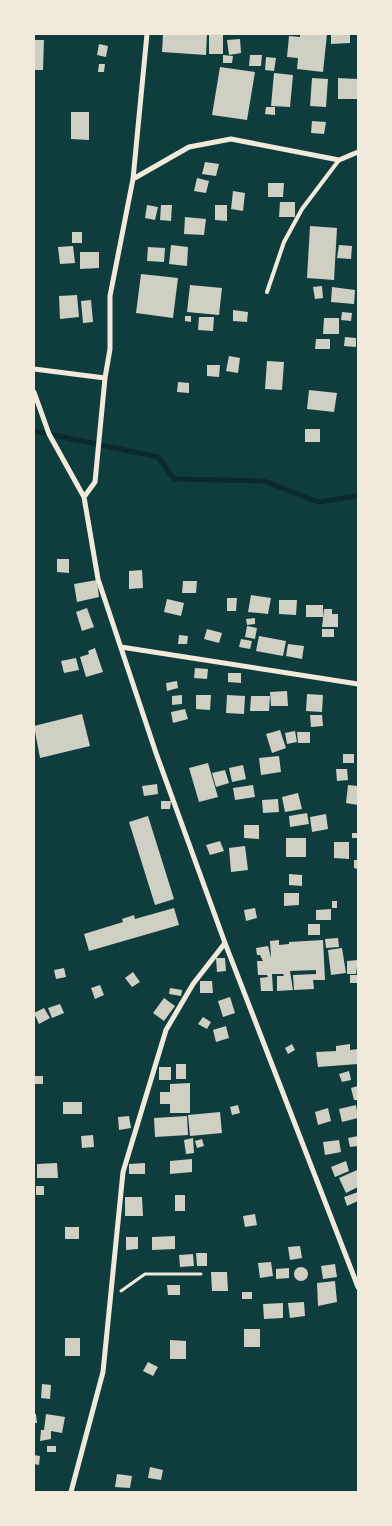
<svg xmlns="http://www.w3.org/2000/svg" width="392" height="1526" viewBox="0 0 392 1526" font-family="'Nunito Sans',sans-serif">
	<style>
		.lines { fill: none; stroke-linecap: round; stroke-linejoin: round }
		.stream { stroke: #0a2a2b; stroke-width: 5 }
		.building { fill: #cfcfc3 }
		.path { stroke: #f1e9da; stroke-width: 3 }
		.service { stroke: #f1e9da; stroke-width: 4 }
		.minor { stroke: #f1e9da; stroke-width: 5 }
	</style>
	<rect width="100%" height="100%" fill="#0f3d3e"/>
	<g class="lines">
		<path class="stream" d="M34,431L158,457L174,479L264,481L318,502L358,496"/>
	</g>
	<path class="building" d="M163,34H207L206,55L162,52Z
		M209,34H223V54H209Z
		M300,34H327L323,72L297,69L298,58L287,57L289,36L300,37Z
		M331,34H350V43L331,44Z
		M240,39L241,53L229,55L227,40Z
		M34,40H44L43,70H34Z
		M99,44L108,46L106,57L97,55Z
		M223,55L233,56L232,63H223Z
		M250,55H262L261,66H249Z
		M266,57L276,58L274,71L265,70Z
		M99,64H105L104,72H98Z
		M220,67L255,72L247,120L212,115Z
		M274,73L293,75L290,107L271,106Z
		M312,78L328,79L326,107L310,106Z
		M338,78L358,79V99H338Z
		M266,107H275V115L265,114Z
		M71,112H89V140L71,139Z
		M312,121L326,122L324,134L311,133Z
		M205,162L219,164L216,176L202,174Z
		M197,178L209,181L206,193L194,191Z
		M268,183H284L283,197H268Z
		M233,191L245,193L243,211L231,209Z
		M280,202H295V217H279Z
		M147,205L158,207L155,220L145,218Z
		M161,205H172L171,221L160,220Z
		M215,205H227V221L215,220Z
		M185,217L206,219L204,235L184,234Z
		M310,226L337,228L334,280L307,278Z
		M72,232H82V243H72Z
		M171,245L188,247L187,266L169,264Z
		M339,245L352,246L351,259L337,258Z
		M73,246L75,263L60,264L58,247Z
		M148,247L165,248L164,262L147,261Z
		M80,252H99V268L80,269Z
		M141,274L178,278L173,318L136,313Z
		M190,285L222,288L219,315L187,312Z
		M322,286L323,298L315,299L313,287Z
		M332,287L355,290L354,304L331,302Z
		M77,295L79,317L60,319L59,296Z
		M91,300L93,322L83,323L81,301Z
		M233,310L248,312L247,322L233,321Z
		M342,312L352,313L351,321L341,320Z
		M185,316H191V322L185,321Z
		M199,317H214L213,331L198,330Z
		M324,318H339V334H323Z
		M345,337L356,338V347L344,346Z
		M316,339H330V349H315Z
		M229,356L240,358L238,373L226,371Z
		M267,361L284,362L282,390L265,389Z
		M207,365H220L219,377L207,376Z
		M178,382L189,383V393L177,392Z
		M309,390L337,393L334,412L307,409Z
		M305,429H320V442H305Z
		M57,559H69V573L57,572Z
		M142,570L143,588L129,589V571Z
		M97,580L99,597L77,602L74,584Z
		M183,581H197L196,593H182Z
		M251,595L271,598L268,614L248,612Z
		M227,598H237L236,611H227Z
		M167,599L184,603L181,616L164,612Z
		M279,600H297L296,615L279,614Z
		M306,605H323V617H306Z
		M87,608L94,627L82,631L76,612Z
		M324,609H332V614H338V627H322Z
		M255,618V624L247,625L246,619Z
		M247,626L257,628L255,639L245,637Z
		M207,629L222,633L219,643L204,639Z
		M322,629H334V637H322Z
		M179,635L188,636L187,644H178Z
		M259,636L286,641L283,656L256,651Z
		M241,639L252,641L250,649L239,647Z
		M288,644L304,646L302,659L286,656Z
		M95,648L103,672L86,677L80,657L89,654L88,651Z
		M76,658L79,670L64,673L61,661Z
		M195,668L208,669L207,679L194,678Z
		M228,673H241V683L228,682Z
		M177,681L178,688L167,691L166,683Z
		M287,691L288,706H271L270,692Z
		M307,694L323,695L322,712L306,711Z
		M182,695V704L172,705V696Z
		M196,695H211L210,710L196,709Z
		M227,695L245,696L244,714L226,713Z
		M251,696H270L269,711H250Z
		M185,709L188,719L173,723L171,712Z
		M82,714L90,746L40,758L34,726Z
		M310,715H322L323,726L311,727Z
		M280,730L286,748L272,753L266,734Z
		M295,731L297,742L287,744L285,733Z
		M297,732H310V743H298Z
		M343,754H354V763H343Z
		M279,756L281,772L261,775L259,758Z
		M208,763L218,797L199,802L189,768Z
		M243,765L246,779L232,782L229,768Z
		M336,769H347L348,780L337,781Z
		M225,770L229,783L216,787L212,773Z
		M157,784L158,794L144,796L142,786Z
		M253,785L255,797L235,800L233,788Z
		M348,785L358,786V805L346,803Z
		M298,793L302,809L285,812L282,797Z
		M278,799L279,812L263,813L262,800Z
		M161,801H171L170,809H161Z
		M307,813L309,824L290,827L289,816Z
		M326,814L328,829L312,832L310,817Z
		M148,816L174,899L155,905L129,822Z
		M244,825H259V839L244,838Z
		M352,833H358V838H352Z
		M286,838H306V857H286Z
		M220,841L224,851L210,855L206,845Z
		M334,842H349V859L334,858Z
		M245,846L248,870L231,872L229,848Z
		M354,860H358V869L354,868Z
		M289,874L302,875V886L289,885Z
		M284,893H299V905L284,906Z
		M332,901H337V908H332Z
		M174,908L179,925L89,951L84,934L123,922L122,919L134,915L135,919Z
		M255,908L257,918L246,921L244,910Z
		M331,909V920H316V910Z
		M308,924H320V935H308Z
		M338,938L339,947L326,948L325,939Z
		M279,940V945L289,944V942L323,940L325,980H313L314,989L294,990L293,975L316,974V970L290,971L293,990L277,991V976H284L283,974H272L273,991H261L260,978L268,977L267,975H258L257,961H263L260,955H257L256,948L268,946L271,958L270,941Z
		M342,948L346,973L331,975L328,950Z
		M216,958H225L226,971L217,972Z
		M358,960L356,974H347V961Z
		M64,968L66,977L56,979L54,970Z
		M133,972L140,982L132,987L125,978Z
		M350,975H358V983H350Z
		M200,981H212L213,993H200Z
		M100,985L104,995L95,999L91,988Z
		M170,988L182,990L181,996L169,994Z
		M230,997L235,1013L223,1017L218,1001Z
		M164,998L175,1006L164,1021L153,1013Z
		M60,1004L64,1013L52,1018L48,1008Z
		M44,1008L50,1018L39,1024L34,1013Z
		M203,1017L211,1022L207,1029L198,1024Z
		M226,1026L229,1038L216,1042L213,1030Z
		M292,1044L295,1050L288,1054L285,1048Z
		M350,1044V1050L358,1049V1064L318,1067L316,1052L336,1051V1046Z
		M176,1064H186V1079H176Z
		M159,1067H171V1080H159Z
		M349,1071L351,1080L342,1082L339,1074Z
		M34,1076H43V1084H34Z
		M190,1083V1113H170V1104H160V1092H170V1084Z
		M358,1086V1100H354L351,1088Z
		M63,1102H82V1114H63Z
		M238,1105L240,1113L232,1115L230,1107Z
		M356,1105L358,1118L342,1122L339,1109Z
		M328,1108L331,1121L318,1125L315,1112Z
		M220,1112L222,1133L190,1136L188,1115Z
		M129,1116L131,1128L119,1130L118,1117Z
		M187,1116L188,1135L155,1137L154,1118Z
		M93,1135L94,1147L82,1148L81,1136Z
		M358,1136V1146L350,1147L348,1138Z
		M193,1138L194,1153L186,1154L184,1140Z
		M202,1139L204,1146L197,1148L195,1141Z
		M339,1140L341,1152L325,1155L323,1142Z
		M192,1159V1172L170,1174V1161Z
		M346,1161L349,1171L335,1177L331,1167Z
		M57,1163L58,1178H37V1164Z
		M145,1163V1174H129V1164Z
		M357,1170L358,1187L346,1193L339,1178Z
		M36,1186H44V1195H36Z
		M358,1192V1201L347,1206L344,1197Z
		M175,1195H185V1211H175Z
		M125,1197H142L143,1216H125Z
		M255,1214L257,1225L245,1227L243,1216Z
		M65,1227H79V1239H65Z
		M175,1236V1249L152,1250V1237Z
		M126,1237H138V1249L126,1250Z
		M300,1246L302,1258L290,1260L288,1247Z
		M196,1253H207V1266H197Z
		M193,1254L194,1266L180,1267L179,1255Z
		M271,1262L273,1276L260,1278L258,1263Z
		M335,1264L337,1277L323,1279L321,1266Z
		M294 1274a7 7 0 1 1 14 0a7 7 0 1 1-14 0Z
		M289,1268V1278L276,1279V1269Z
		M211,1272H227L228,1291H212Z
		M335,1281L337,1302L318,1306L317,1283Z
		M167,1285H180V1295H168Z
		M242,1292H252V1299H242Z
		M304,1302L305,1316L290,1318L288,1303Z
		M283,1303V1318L264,1319L263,1304Z
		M244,1329H260V1347H244Z
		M65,1338H80V1356H65Z
		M170,1340L186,1341V1359H170Z
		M148,1362L158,1367L153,1376L143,1371Z
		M42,1384L51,1385L50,1399L41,1398Z
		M34,1414H36L37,1423H34Z
		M46,1414L65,1417L62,1433L51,1431V1439L40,1441L41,1430H44Z
		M47,1446H56V1452H47Z
		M34,1455L40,1456L39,1465L34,1464Z
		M150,1467L163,1470L161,1480L148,1478Z
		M117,1474L132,1476L130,1488L115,1487Z"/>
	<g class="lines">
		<path class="path" d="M121,1291L145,1274H201"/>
		<path class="service" d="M267,292L284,242L302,209L339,160"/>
		<path class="minor" d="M133,179L189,147L231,139L339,160L358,152
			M34,369L105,378L110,349V296L133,179L147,34
			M34,392L49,434L84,497L98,579L156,753L225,943L358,1287
			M84,497L95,482L105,378
			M121,647L358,684
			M71,1492L103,1372L123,1172L166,1030L193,984L225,943"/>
	</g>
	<rect width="392" height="1526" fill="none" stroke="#f1e9da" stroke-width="70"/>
</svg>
